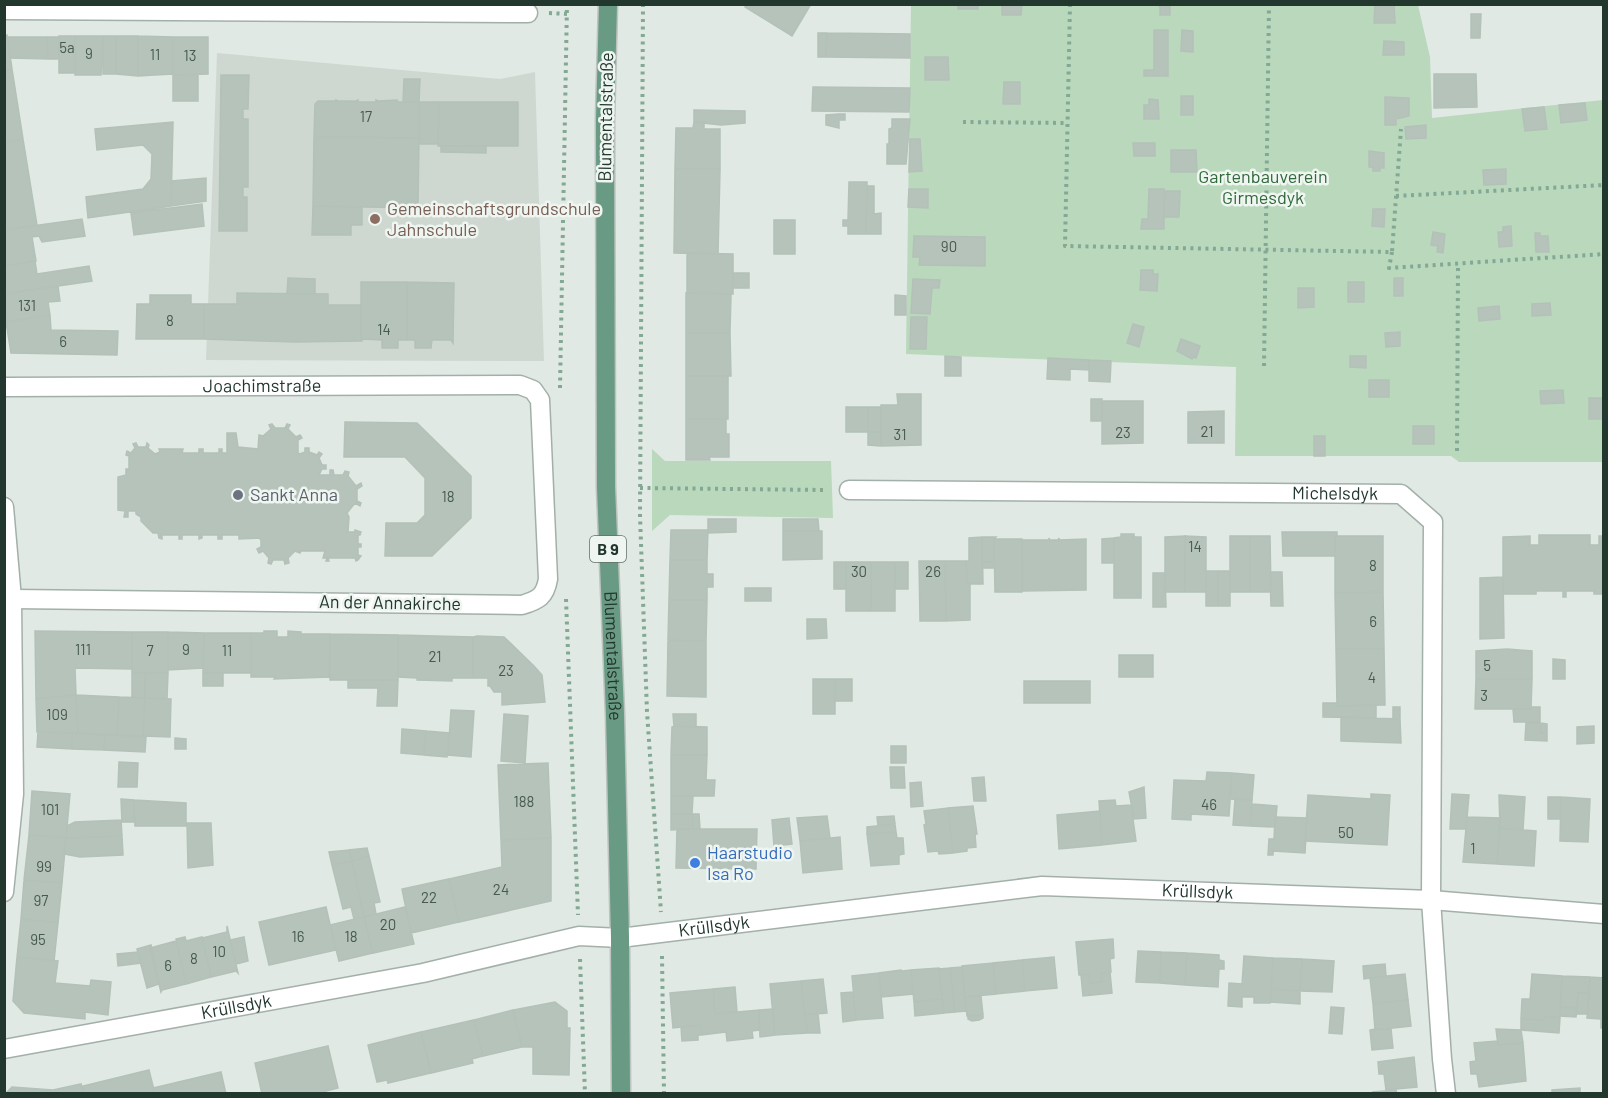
<svg xmlns="http://www.w3.org/2000/svg" width="1608" height="1098" viewBox="0 0 1608 1098" font-family="Barlow,sans-serif">
	<style>
		.built { fill: #ced8d1 }
		.green { fill: #bad8bc }
		.building { fill: #b5c3bb; stroke: #b3c1b8; stroke-width: 1.5 }
		.lines { fill: none; stroke-linecap: round; stroke-linejoin: round }
		.minor-casing { stroke: #a3b0a9; stroke-width: 21 }
		.primary-casing { stroke: #bdc3c0; stroke-width: 21 }
		.path { stroke: #83a995; stroke-width: 4; stroke-dasharray: 3 4.5; stroke-linecap: butt }
		.minor { stroke: #fff; stroke-width: 18 }
		.primary { stroke: #699a83; stroke-width: 18 }
		.education-dot { fill: #8d6e63; stroke: #eff6f1; stroke-width: 2 }
		.worship-dot { fill: #6b7280; stroke: #eff6f1; stroke-width: 2 }
		.shop-dot { fill: #3f7fe0; stroke: #eff6f1; stroke-width: 2 }
		.labels { text-anchor: middle; stroke-width: 5; stroke-linejoin: round; paint-order: stroke }
		.number-label { font-size: 15px; fill: #475a50 }
		.shield { fill: #eff6f1; stroke: #607068; stroke-width: 1.5 }
		.shield-label { font-size: 16px; font-weight: bold; fill: #22372d }
		.street-label { font-size: 18px; fill: #22372d; stroke: #eff6f1 }
		.park-label { font-size: 18px; fill: #31693b; stroke: #eff6f1 }
		.education-label { font-size: 18px; fill: #785e54; stroke: #eff6f1; text-anchor: start }
		.worship-label { font-size: 18px; fill: #5b616d; stroke: #eff6f1; text-anchor: start }
		.shop-label { font-size: 18px; fill: #366cbe; stroke: #eff6f1; text-anchor: start }
	</style>
	<rect width="100%" height="100%" fill="#e0e9e3"/>
	<path class="built" d="M217,53L500,79L535,72L544,361L206,360Z"/>
	<path class="green" d="M911,5H1418L1430,57L1432,118L1603,100V462H1459L1451,456H1235L1236,367L906,354Z
		M652,449L665,461H831L833,518L670,515L652,531Z"/>
	<path class="building" d="M747,4H811L792,36L745,7Z
		M958,4H978V9H958Z
		M1002,4H1022L1021,15H1002Z
		M1157,4H1170V15H1160V7Z
		M1375,4H1394L1395,23H1374Z
		M1471,14H1481L1480,38H1471Z
		M1154,30H1168V76H1144V70H1154Z
		M1182,30L1193,31V52L1181,51Z
		M818,33H827L826,57H818Z
		M827,33L910,34V58L826,57Z
		M4,35H7L12,69L4,71Z
		M59,36H75V73H59Z
		M75,36H103L101,75H75Z
		M103,36H116V74H103Z
		M116,36H138V76L116,74Z
		M138,36L173,37V74L138,76Z
		M7,37H47L48,59L10,58Z
		M47,37H59V59H48Z
		M173,37H208V74L173,75Z
		M1384,41L1404,42V55H1383Z
		M925,57H948L949,80H925Z
		M12,69L23,139L4,142V71Z
		M1434,74H1476L1477,107L1434,108Z
		M173,75H198V101H173Z
		M221,75H249L248,109H243V119H248V187H243V197H247V231H219Z
		M404,79H420L419,102H403Z
		M1004,82H1020V104H1003Z
		M813,87L910,88L909,112L812,111Z
		M1181,96H1193V115H1181Z
		M1385,97L1409,98V116L1396,119V125H1385Z
		M1149,99L1158,100L1159,119H1144V105H1149Z
		M336,100L338,101H356L358,100V102H376V100L378,101L397,100L398,102H419V138L314,137L315,104L318,101H336Z
		M419,102H439L438,144H419Z
		M439,102H518V146H438Z
		M1585,103L1587,120L1561,123L1559,105Z
		M1544,107L1547,129L1525,131L1522,109Z
		M694,110L745,111V123L721,125L694,122Z
		M839,114H845V120H839V128L826,125V115Z
		M892,119H910L906,164H887V144H889V129L892,128Z
		M173,122L171,206L88,218L86,197L143,189L151,179L152,154L143,145L97,150L95,129Z
		M694,122H704V129H720V169H675L676,128H693Z
		M1426,125V138L1406,139L1405,127Z
		M314,137L419,138L418,208L313,206Z
		M23,139L37,225L4,230V142Z
		M910,139H920L922,171L909,172Z
		M1133,143H1155V156H1134Z
		M441,146H515H486V153L441,152Z
		M1171,150H1196L1197,172H1171Z
		M1369,151L1384,153V168H1380V171H1373V167H1369Z
		M675,169H720L718,254L674,253Z
		M1506,169V184L1484,185L1483,170Z
		M206,178V201L171,206L172,181Z
		M849,182H867L866,234H848V226H843V220H848Z
		M867,186H874V214L881,213V234H866Z
		M909,189H928V208L908,207Z
		M1149,189H1164V229H1141L1142,219H1148Z
		M1165,191H1180L1179,217H1164Z
		M202,204L204,226L134,235L131,213Z
		M313,206L362,207V225H351V235H312Z
		M1373,209H1385L1384,227L1372,226Z
		M82,219L85,236L42,242L39,236L32,237L36,261L4,266V230Z
		M774,220H795V254H774Z
		M1511,226L1512,246L1499,247L1498,232H1503V227Z
		M1433,232L1445,234L1443,253L1437,252L1438,246L1431,245Z
		M1535,233H1540V236H1548L1549,252H1536Z
		M914,236L985,237V266L919,265L920,257H913Z
		M687,253L733,254V294L687,293Z
		M35,261L37,274L89,266L92,281L4,294V266Z
		M1141,270H1153V274H1158L1157,291L1140,290Z
		M733,273H749V288H733Z
		M288,278L315,279V294H287Z
		M1394,278H1403V296H1394Z
		M913,279L940,280L939,288H932L930,314L911,313Z
		M361,282H407V340H398V348H382V340L362,339V341H361Z
		M407,282L454,283L453,343L451,340H432L431,348H415V340H407Z
		M1348,282H1364V302H1348Z
		M58,286L60,301L48,302L50,315L6,322L4,294Z
		M1298,288H1314V307L1298,308Z
		M237,293L328,294V305H361V341L295,342L204,339V304H237Z
		M686,293L731,294L730,333H686Z
		M150,295H191V304H204V339H136L137,304H150Z
		M895,295L906,296V315H895Z
		M1550,303L1551,315L1532,316V304Z
		M1499,306L1500,319L1479,321L1478,308Z
		M50,315L51,330L118,331L117,355L11,353L6,322Z
		M911,317H927L926,349H910Z
		M1133,324L1144,327L1139,347L1127,343Z
		M1400,332V346L1386,347L1385,333Z
		M686,333H730L731,376H686Z
		M1181,339L1200,346L1196,358L1193,357L1192,359L1177,351Z
		M945,356L961,357V376H945Z
		M1350,356H1366V368L1350,367Z
		M1048,358L1089,360V370L1070,369V380L1047,379Z
		M1089,360L1111,361L1110,382L1089,381Z
		M686,376H728V419H686Z
		M1369,380H1389V397H1369Z
		M1563,390L1564,403L1541,404L1540,391Z
		M897,394H921V445L881,446V405H898Z
		M1589,398H1604V419H1589Z
		M1091,399H1102V421H1091Z
		M1102,401H1143V443L1102,444Z
		M846,407H868V432H846Z
		M868,407H881V432H868Z
		M1224,411V443H1188V412Z
		M686,419H726V434H729V457H709L710,460H686Z
		M345,422L417,423L471,476V518L432,556H385L386,523H417L425,515V478L405,457H344Z
		M272,424L275,428H285L287,424L290,425L288,429L296,437L300,435L302,438L298,440V453L300,454L305,452V448H309V452L317,455L319,452L322,454L319,458L322,465H326V469H322L319,475H330V470H333L334,475H343L345,471L349,472L348,476L356,486L361,483L362,486L357,489V501L361,503L360,506L355,503L347,513L349,517L348,532H355V530L361,532L360,535H358V544H361V547H358V555L361,556L358,560L356,561L355,558H328L329,561H326L327,558H323L325,551H301L300,553L295,551L288,558L289,563L285,564L284,560H273L271,564L268,563L269,558L263,551L259,553L257,549L261,547V540L259,538L239,539V535H222V539H218V535H202V538L199,539V535H182V539H179V535H162V539L159,538L158,533H153L141,521V517L136,514V511H128V517H124L125,511L118,510V477L126,475V469H129V456L126,455L127,451L131,453L135,448L133,444L136,443L138,447H146L147,443L149,445L148,448L155,454L160,452L159,449H183L182,453H199V449H203V453H219V449H222V453H227V433H236L238,447L258,449L259,435L263,436L271,429L269,425Z
		M1413,426H1434V444H1413Z
		M868,432H881V446L868,445Z
		M1314,436H1325V456H1314Z
		M708,519H736V532L708,533Z
		M783,519H818L819,531H783Z
		M671,530H708L707,560H670Z
		M783,531H822V559L783,560Z
		M1282,532H1337V536H1335V556H1283Z
		M1121,534H1134V537H1141V598H1114V538L1121,537Z
		M1539,535H1590V545H1599V536H1604V594H1594V591H1566V597H1563V591H1536V594H1503V537L1530,536V545H1539Z
		M1185,536L1206,537V592H1185Z
		M1185,536V592H1165V537Z
		M1230,536H1250V592H1230Z
		M1250,536H1270L1271,592H1250Z
		M1335,536H1383V592L1335,593Z
		M982,537H996L994,539V562H982Z
		M982,537L983,584H970L967,583L966,561H969V538Z
		M1049,538L1050,540H1058L1059,538V540L1086,539V590L1023,591L1022,540H1049Z
		M1114,538V563H1102V539Z
		M994,539H1022V592H995Z
		M670,560H707V574H713V587H707V600H669Z
		M919,561H945L946,621H920Z
		M945,561H966L967,583L970,584V620L946,621Z
		M834,562H846V589H834Z
		M846,562H871V611H846Z
		M871,562H895V611H871Z
		M895,562H908V589H895Z
		M982,562H994L995,568H982Z
		M1206,571H1218V606H1206Z
		M1218,571H1230V606H1218Z
		M1270,572H1282L1283,606H1271Z
		M1153,573H1165L1166,607H1153Z
		M1503,577L1504,638L1480,639V578Z
		M745,588H771V601H745Z
		M1383,592L1384,649H1336L1335,593Z
		M669,600H707L706,641L668,640Z
		M807,619H826L827,638L807,639Z
		M35,631L132,632V669L75,668L76,695L36,699Z
		M264,631H277V637H288V631L301,632V634H330L329,677L274,679L275,677H251V633H264Z
		M132,632H168V673H132Z
		M168,632L204,633L203,668L168,670Z
		M204,633H251V673H203Z
		M330,634L398,635V680H330Z
		M398,635L473,637V678H452V681L417,680V678L398,677Z
		M477,636L504,637L534,666L542,675L545,702L502,705V692H494L490,686H488V678H473V637Z
		M668,640L706,641V697L667,696Z
		M1336,649H1384L1385,705L1337,706Z
		M1507,649L1532,651V679H1476V651Z
		M1119,655H1153V677H1119Z
		M1553,659L1565,660V679H1553Z
		M132,673H145V698L132,697Z
		M145,673H168L167,699L145,698Z
		M203,673H223V686H203Z
		M813,679H835V714H813Z
		M835,679H852V701H835Z
		M1476,679H1532L1531,709H1475Z
		M348,680H398L397,706H377L378,688H348Z
		M1024,681H1090V703H1024Z
		M76,695L78,733L37,732L36,699Z
		M76,695L119,697L117,735L78,733Z
		M119,697L145,698L143,736L117,735Z
		M145,698L171,699L170,737L143,736Z
		M1323,703H1336L1337,706L1376,705V718L1323,717Z
		M1393,707H1400V719H1393Z
		M1531,707H1540V722H1514L1513,709H1531Z
		M451,710L474,711L471,757L448,755Z
		M504,714L528,716L525,763L501,761Z
		M673,714H696V727L674,726Z
		M1341,717L1400,719L1401,743L1341,741Z
		M1526,723H1540L1541,733H1547V741L1525,740Z
		M1540,723L1547,724V733H1541Z
		M674,726L707,727V755H671L672,727Z
		M1594,726V743L1577,744V727Z
		M402,729L426,731L424,755L401,753Z
		M426,731L449,733L447,757L424,755Z
		M38,732L72,733V749L37,747Z
		M72,733L105,735L104,750L72,749Z
		M105,735L146,737L145,752L104,750Z
		M175,738L186,739V749H175Z
		M891,746H906V763H891Z
		M671,755H707L706,780H715L714,796H671Z
		M119,762L138,763L137,787H118Z
		M548,763L551,838L501,840L498,765Z
		M890,767H904L905,788H891Z
		M1207,772L1232,773L1229,816L1191,814V820L1172,819L1174,780L1206,781Z
		M1232,773L1254,775L1252,800L1230,799Z
		M984,777L986,801H974L972,778Z
		M921,782L923,806L911,807L910,783Z
		M1144,787L1146,818L1134,819L1129,792Z
		M32,791L70,794L66,838L29,835Z
		M1371,794L1390,795L1387,845L1305,841L1308,795L1371,799Z
		M1452,794L1469,795L1466,829H1450Z
		M1499,795L1525,797L1523,830L1500,828Z
		M671,796H693L692,814H671Z
		M1548,797H1561L1560,819H1548Z
		M1561,797L1590,799L1588,842L1560,841Z
		M121,799L134,800V822H122Z
		M1235,799L1252,800L1250,826L1233,825Z
		M134,800L186,803V826H135Z
		M1115,800L1116,806L1131,805L1136,841L1102,845L1099,801Z
		M1252,804L1277,806L1275,827L1250,826Z
		M973,806L977,834H975L976,847L967,848V851L953,853L948,808Z
		M948,808L953,853L939,854L938,851L928,852L924,825L926,824L924,811Z
		M1100,811L1102,845L1059,849L1057,815Z
		M671,814H692L693,829L671,830Z
		M692,814H699L700,829H693Z
		M827,816L830,838L800,841L797,818Z
		M894,816L895,824L878,826L877,817Z
		M1275,817L1307,818L1305,853L1273,851V855H1268L1269,839H1274Z
		M1467,817L1500,818L1497,864L1463,862Z
		M789,818L792,844L774,846L772,820Z
		M121,820L122,836L66,838L67,826L75,822Z
		M187,823H211L213,865L188,868Z
		M895,824L896,832L867,834V827Z
		M1500,828L1536,831L1534,866L1497,864Z
		M677,829H757L756,869L676,868Z
		M896,832L897,838H903L904,854L899,855V864L871,866L867,834Z
		M29,835L66,838L62,883L24,880Z
		M122,836L123,855L80,857L64,854L66,838Z
		M840,837L842,869L803,873L800,841Z
		M551,838V901L459,922L449,879L502,867L501,840Z
		M367,848L369,856L352,861L349,850Z
		M349,850L352,861L332,865L329,852Z
		M369,856L380,902L374,903L376,914L364,917L352,861Z
		M352,861L364,917L354,919L351,907L343,909L332,865Z
		M449,879L459,922L411,933L402,889Z
		M24,880L62,883L58,923L21,919Z
		M326,907L336,950L269,965L259,922Z
		M405,907L414,944L373,953L364,917Z
		M364,917L373,953L339,961L330,925Z
		M21,919L58,923L54,961L17,957Z
		M227,926L238,973L236,971L211,977L202,938L227,932Z
		M185,937L186,941L202,937L211,977L186,984L176,939Z
		M244,937L248,961L236,964L230,940Z
		M1113,939L1114,958L1110,959L1111,972L1101,973L1102,982L1090,983L1089,974L1079,975L1076,942Z
		M176,941L186,984L162,990L161,992L150,948Z
		M151,945L159,984L147,988L137,949Z
		M1138,951L1161,952L1160,983L1136,982Z
		M138,952L141,963L118,966L117,954Z
		M1161,952L1187,953L1185,985L1160,983Z
		M1187,953L1219,955V960L1224,961V969H1219L1218,987L1185,985Z
		M1244,956L1273,958L1270,1003H1254V997H1242V1007L1228,1006L1229,983L1242,984Z
		M17,957L58,961L55,983L90,986L91,980L111,982L108,1015L85,1012V1019L24,1013L13,1001Z
		M1054,957L1057,988L1025,991L1022,960Z
		M1273,958L1302,959L1300,991L1271,989Z
		M1302,959L1334,961L1332,992L1300,991Z
		M1022,960L1025,991L996,994L993,963Z
		M993,963L996,994L965,997L962,966Z
		M1385,964L1386,976L1364,979L1363,966Z
		M962,967L966,1011L955,1012L950,968Z
		M939,968L942,999L914,1002L911,970Z
		M950,968L955,1012L944,1013L939,969Z
		M901,970L902,971L911,970L913,994L882,997L879,973Z
		M1110,972L1112,993L1083,996L1081,975L1089,974L1090,983L1102,982L1101,973Z
		M879,973L883,1018L856,1020L852,976Z
		M1405,974L1408,1000L1373,1004L1370,978Z
		M1532,974L1562,976L1560,1018L1545,1016L1544,1020L1521,1019L1522,999H1530Z
		M1562,976L1590,977L1589,993H1578L1577,1008L1560,1007Z
		M1590,977L1604,978V1029L1601,1028V1019L1587,1018Z
		M823,979L827,1013L805,1015L801,981Z
		M801,981L807,1033L775,1035L770,984Z
		M735,987L737,1012L715,1014L713,989Z
		M713,989L715,1014L759,1010V1030L752,1031L753,1038L727,1041L726,1032L702,1035L701,1025L673,1028L670,993Z
		M1271,989L1300,991V1004L1270,1002Z
		M853,992L856,1020L843,1022L841,993Z
		M1578,993H1589L1588,1014H1576Z
		M981,996L983,1015L967,1016L965,997Z
		M942,999L944,1013L915,1016L914,1002Z
		M1408,1000L1411,1026L1375,1030L1373,1004Z
		M555,1002L567,1011V1028H570L569,1075L533,1074V1047H522L513,1010Z
		M1331,1007L1344,1008L1342,1034L1329,1033Z
		M1560,1007L1577,1008L1576,1017L1560,1016Z
		M773,1009L775,1035L760,1037L759,1010Z
		M513,1010L522,1047L483,1056L474,1020Z
		M818,1013L820,1033H807L805,1015Z
		M983,1015V1018L979,1020L972,1021L968,1019V1016Z
		M1545,1016L1560,1018L1559,1033L1521,1030V1019L1544,1020Z
		M474,1020L483,1056L472,1059L473,1063L431,1073L421,1032Z
		M701,1025L702,1035H698V1040L682,1041L681,1027Z
		M1375,1029H1391L1393,1048L1372,1050L1370,1030Z
		M1496,1029L1521,1030L1523,1043L1498,1045Z
		M421,1032L431,1073L388,1083L387,1080L377,1082L368,1045Z
		M1497,1041L1498,1045L1523,1043L1526,1081L1479,1087L1477,1074H1471L1470,1062L1476,1061L1474,1043Z
		M328,1046L338,1088L315,1094H262L255,1063Z
		M1414,1057L1417,1087L1386,1090L1384,1074H1379L1378,1062Z
		M149,1070L155,1094H84L83,1086Z
		M221,1072L226,1094H155L153,1088Z
		M81,1084L84,1094H5L12,1087L53,1090Z
		M1580,1088V1094H1552V1090Z
		M1396,1090L1397,1094H1374L1373,1092Z"/>
	<g class="lines">
		<defs>
			<g id="minor">
				<path d="M4,10L528,13"/>
				<path id="s1" d="M4,387L520,385L533,390L540,400L548,579C545,597 538,600 522,605L12,599"/>
				<path id="s2" d="M849,490L1401,494L1433,522L1431,900L1442,1059L1446,1094"/>
				<path d="M4,507L12,599L14,794L4,892"/>
				<path id="s3" d="M4,1049L423,973L579,936L620,938L1042,886L1431,900L1604,914"/>
			</g>
			<g id="primary">
				<path id="s4" d="M608,4L605,120L606,487L615,714L620,938L621,1094"/>
			</g>
		</defs>
		<use href="#minor" class="minor-casing"/>
		<use href="#primary" class="primary-casing"/>
		<path class="path" d="M643,4L640,515L647,712L661,912
			M1070,4L1065,246L1392,252L1401,129
			M549,13L567,14
			M963,122L1067,123
			M1396,196L1604,185
			M1392,252L1389,268L1604,254
			M1264,366L1269,4
			M560,388L567,4
			M1457,451L1458,264
			M640,488L827,490
			M566,599L578,915
			M662,956L664,1094
			M580,959L585,1094"/>
		<use href="#minor" class="minor"/>
		<use href="#primary" class="primary"/>
	</g>
	<circle class="education-dot" cx="375" cy="219" r="6"/>
	<circle class="worship-dot" cx="238" cy="495" r="6"/>
	<circle class="shop-dot" cx="695" cy="863" r="6"/>
	<g class="labels">
		<g class="number-label">
			<text x="67" y="53">5a</text>
			<text x="89" y="59">9</text>
			<text x="155" y="60">11</text>
			<text x="190" y="61">13</text>
			<text x="366" y="122">17</text>
			<text x="949" y="252">90</text>
			<text x="27" y="311">131</text>
			<text x="170" y="326">8</text>
			<text x="384" y="335">14</text>
			<text x="63" y="347">6</text>
			<text x="1207" y="437">21</text>
			<text x="1123" y="438">23</text>
			<text x="900" y="440">31</text>
			<text x="448" y="502">18</text>
			<text x="1195" y="552">14</text>
			<text x="1373" y="571">8</text>
			<text x="859" y="577">30</text>
			<text x="933" y="577">26</text>
			<text x="1373" y="627">6</text>
			<text x="83" y="655">111</text>
			<text x="186" y="655">9</text>
			<text x="150" y="656">7</text>
			<text x="227" y="656">11</text>
			<text x="435" y="662">21</text>
			<text x="1487" y="671">5</text>
			<text x="506" y="676">23</text>
			<text x="1372" y="683">4</text>
			<text x="1484" y="701">3</text>
			<text x="57" y="720">109</text>
			<text x="524" y="807">188</text>
			<text x="1209" y="810">46</text>
			<text x="50" y="815">101</text>
			<text x="1346" y="838">50</text>
			<text x="1473" y="854">1</text>
			<text x="44" y="872">99</text>
			<text x="501" y="895">24</text>
			<text x="429" y="903">22</text>
			<text x="41" y="906">97</text>
			<text x="388" y="930">20</text>
			<text x="298" y="942">16</text>
			<text x="351" y="942">18</text>
			<text x="38" y="945">95</text>
			<text x="219" y="957">10</text>
			<text x="194" y="964">8</text>
			<text x="168" y="971">6</text>
		</g>
		<rect class="shield" x="590" y="536" width="36" height="26" rx="4.5"/>
		<g class="shield-label">
			<text x="608" y="555">B 9</text>
		</g>
		<g class="street-label">
			<text transform="translate(606 117) rotate(-89)" y="6">Blumentalstraße</text>
			<text dy="6" stroke="none"><textPath href="#s1" startOffset="258">Joachimstraße</textPath></text>
			<text dy="6" stroke="none"><textPath href="#s2" startOffset="486">Michelsdyk</textPath></text>
			<text transform="translate(390 603) rotate(1)" y="6">An der Annakirche</text>
			<text dy="6" stroke="none"><textPath href="#s4" startOffset="652">Blumentalstraße</textPath></text>
			<text dy="6" stroke="none"><textPath href="#s3" startOffset="1208">Krüllsdyk</textPath></text>
			<text dy="6" stroke="none"><textPath href="#s3" startOffset="722">Krüllsdyk</textPath></text>
			<text dy="6" stroke="none"><textPath href="#s3" startOffset="236">Krüllsdyk</textPath></text>
		</g>
		<g class="park-label">
			<text x="1263" y="183">Gartenbauverein<tspan x="1263" dy="21">Girmesdyk</tspan></text>
		</g>
		<g class="education-label">
			<text x="387" y="215">Gemeinschaftsgrundschule<tspan x="387" dy="21">Jahnschule</tspan></text>
		</g>
		<g class="worship-label">
			<text x="250" y="501">Sankt Anna</text>
		</g>
		<g class="shop-label">
			<text x="707" y="859">Haarstudio<tspan x="707" dy="21">Isa Ro</tspan></text>
		</g>
	</g>
	<rect width="1608" height="1098" fill="none" stroke="#22372d" stroke-width="12"/>
</svg>
